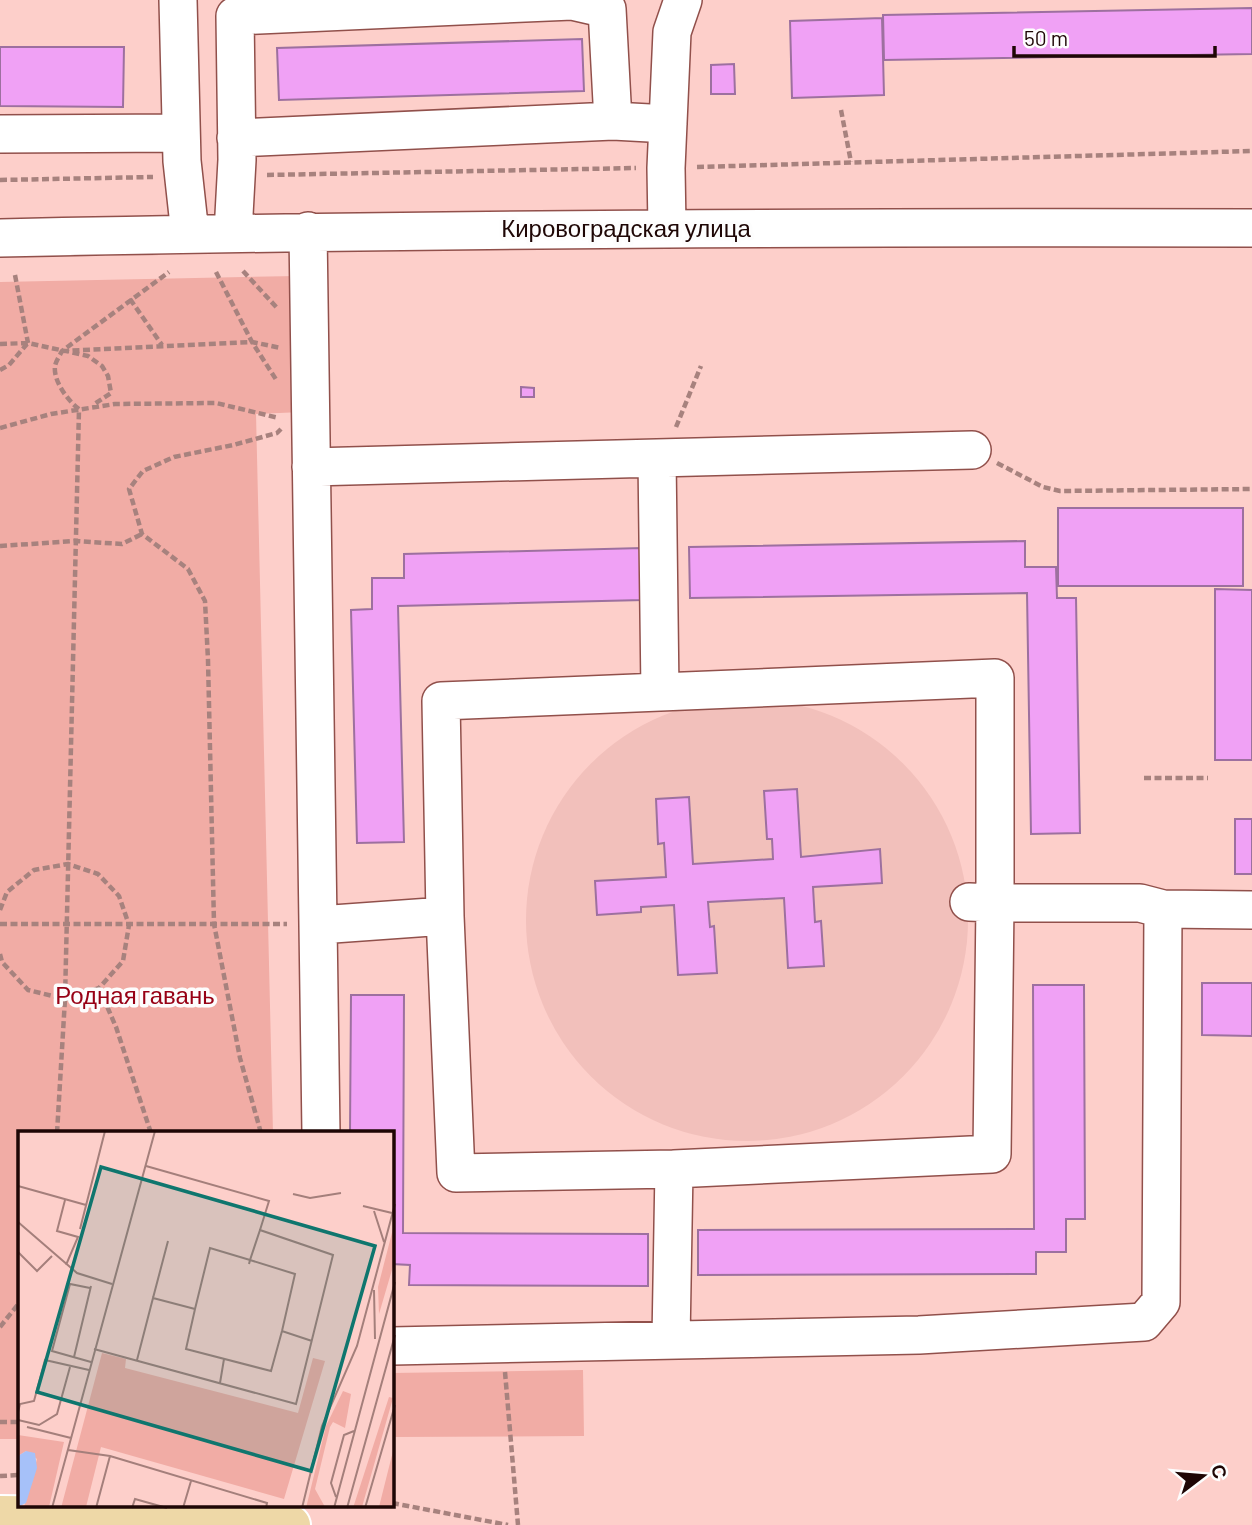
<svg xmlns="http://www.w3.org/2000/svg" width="1252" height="1525" viewBox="0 0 1252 1525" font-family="Barlow,sans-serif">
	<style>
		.built { fill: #f2c0bb }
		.green { fill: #f1aca5 }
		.building { fill: #f0a1f5; stroke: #9d709f; stroke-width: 2 }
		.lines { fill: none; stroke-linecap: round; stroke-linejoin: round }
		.minor-casing { stroke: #91504b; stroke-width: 40 }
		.major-casing { stroke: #fff; stroke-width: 42 }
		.path { stroke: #a7827e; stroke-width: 4.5; stroke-dasharray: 7 3.5; stroke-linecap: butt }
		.minor { stroke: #fff; stroke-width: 37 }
		.major { stroke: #eed8a7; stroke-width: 38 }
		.labels { text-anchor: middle; stroke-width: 7; stroke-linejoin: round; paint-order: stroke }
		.street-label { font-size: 24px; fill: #1e0605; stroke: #fdfdfd }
		.park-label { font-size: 24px; fill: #970115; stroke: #fdfdfd }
		.inset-road { fill: none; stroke: #a47f7b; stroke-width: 2 }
		.view { fill: #0f766e; fill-opacity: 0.15; stroke: #0f766e; stroke-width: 3.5 }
		.inset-edge { fill: none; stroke: #1e0605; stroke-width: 3.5 }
	</style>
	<rect width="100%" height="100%" fill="#fdcfca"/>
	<path class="built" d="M526 920a221 221 0 1 1 442 0a221 221 0 1 1-442 0Z"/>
	<path class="green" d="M297,276L302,412L256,414L273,1133H19V1439H0V282Z
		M583,1370L584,1436L392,1437V1373Z"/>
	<path class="building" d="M1252,8V54L884,60L883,15Z
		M882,18L884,95L792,98L790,21Z
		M582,39L584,91L279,100L277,48Z
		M0,47H124L123,107L0,106Z
		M734,64L735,94H711V65Z
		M521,387L534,388V397H521Z
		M1058,508H1243V586H1058Z
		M1025,541V567H1056L1057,598H1076L1080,833L1031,834L1027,593L690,598L689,547Z
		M642,548L643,600L398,606L404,842L357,843L351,610L372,609V578H404V554Z
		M1215,589L1252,590V760H1215Z
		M797,789L801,857L880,849L882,883L813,887L815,922L821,921L824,966L788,968L784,898L708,902L710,927L714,926L717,973L678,975L674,905L641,907V912L597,915L595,881L666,877L664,843L658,844L656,799L689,797L693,864L773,859L772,839H767L764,791Z
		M1235,819H1252V874H1235Z
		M1202,983H1252V1036L1202,1035Z
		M1033,985H1084L1085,1219H1066V1252H1036V1274L698,1275V1230L1034,1229Z
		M351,995H404L403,1233L648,1234V1286L409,1285L410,1265L392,1264V1133H350Z"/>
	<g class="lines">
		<defs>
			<path id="minor" d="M178,0L182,161L190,234
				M0,134L181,133
				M236,138L613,121L668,124
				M667,228L666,168L672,32L683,0
				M308,231L321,1133
				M233,233L237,160L235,16L572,1L607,9L613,121
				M0,238C417,229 835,227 1252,228
				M657,458L972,450
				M311,467L657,458L660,692L995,678V903H1140L1163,909
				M660,692L441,701L445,916L456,1173L674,1169L671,1340
				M319,925L445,916
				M674,1169L992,1154L995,903L969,902
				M392,1346L919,1335L1144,1322L1161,1302L1163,909L1252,910"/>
			<path id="major" d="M0,1515L248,1518L291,1525"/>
		</defs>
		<use href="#minor" class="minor-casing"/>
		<use href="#major" class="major-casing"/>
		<path class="path" d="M841,110L851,162
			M697,167L1252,151
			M267,175L636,168
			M0,180L153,177
			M243,271L278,309
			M216,272L252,342L277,381
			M15,275L28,343
			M130,299L162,345
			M0,344L28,343L88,356L102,366L108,376L111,393L93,405
			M62,351L252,342L281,348
			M0,370L9,365L27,344
			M79,409C68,401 53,381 55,366C56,361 60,355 62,351L169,272
			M676,427L701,366
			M0,428L51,414L115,404L216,403L279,418
			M997,463L1043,487L1060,491L1252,489
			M0,546L75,541L122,544L142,534
			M1144,778H1208
			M0,910L7,892L34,870L68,864L98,874L119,896L129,925L123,961L99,988L65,999L28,990L2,962L0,954
			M0,924H287
			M99,988L116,1027L151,1133
			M57,1133L65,999L79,409
			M261,1133L240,1058L214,924L208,660L205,601L188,569L142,534L129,489L143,471L174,457L233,445L277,433L281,429
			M0,1327L19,1303
			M505,1372L518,1525
			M0,1422H19
			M0,1476L19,1475
			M392,1503L508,1525"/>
		<use href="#minor" class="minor"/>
		<use href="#major" class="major"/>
	</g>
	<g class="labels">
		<g class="street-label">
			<text x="626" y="237">Кировоградская улица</text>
		</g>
		<g class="park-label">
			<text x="135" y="1004">Родная гавань</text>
		</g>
	</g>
	<g transform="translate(18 1131)">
		<rect width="376" height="376" fill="#fdcfca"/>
		<path d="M376,94V132L361,183L360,156ZM84,222L108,228L107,237L280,282L295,227L307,230L266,368L83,316L68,376L43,377ZM325,260L333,263L327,297L315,291L312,296L297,358L307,376L288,377L308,295ZM371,266L375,267L344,376L335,377ZM0,304L46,311L31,376H6L19,328L8,320L0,325ZM376,317V376H361L373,328Z" fill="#f1aca5"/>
		<path d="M8,320L17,322L19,337L8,372L0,376V325Z" fill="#a6c1f9"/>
		<path class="inset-road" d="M0,55L68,74M275,63L292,67L323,62M47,69L39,100L60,106L48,134M345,75L374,82M356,80L366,111M0,91L59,142L94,153M62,98L87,0M0,121L19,140L34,125M231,133L232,129L277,143L264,200M72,157L52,153L34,220L73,231M356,159L357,208M135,167L150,110M177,178L168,218L253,240L264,200L294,210M76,218L278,273L315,124L242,99L251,70L128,35M56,226L73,155M119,229L135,167L177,178L192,117L232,129L242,99M202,252L206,228M0,281L2,273L16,270L27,229L71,239M0,289L21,294L39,283L52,236M9,296L53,307M50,319L92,325L249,372L248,377M318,366L313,352L326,304L336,300M34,377L137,0M78,377L92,325M114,377L117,368L149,377M165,377L173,350M284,377L304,295L339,215L377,73M316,377L377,151M329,377L377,204M347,377L377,274"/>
		<path class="view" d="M83,36L357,115L293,340L19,261Z"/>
		<rect width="376" height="376" class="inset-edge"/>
	</g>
	<g transform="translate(1203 1476) rotate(74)" stroke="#fdfdfd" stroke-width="5" paint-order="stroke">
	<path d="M0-5L12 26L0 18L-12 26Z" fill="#1e0605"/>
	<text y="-10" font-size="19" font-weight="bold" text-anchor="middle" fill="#1e0605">С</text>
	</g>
	<path d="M1014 46v10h201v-10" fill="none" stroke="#1e0605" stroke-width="3.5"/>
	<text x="1024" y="46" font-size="21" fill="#1e0605" stroke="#fdfdfd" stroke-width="5" paint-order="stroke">50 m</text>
</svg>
